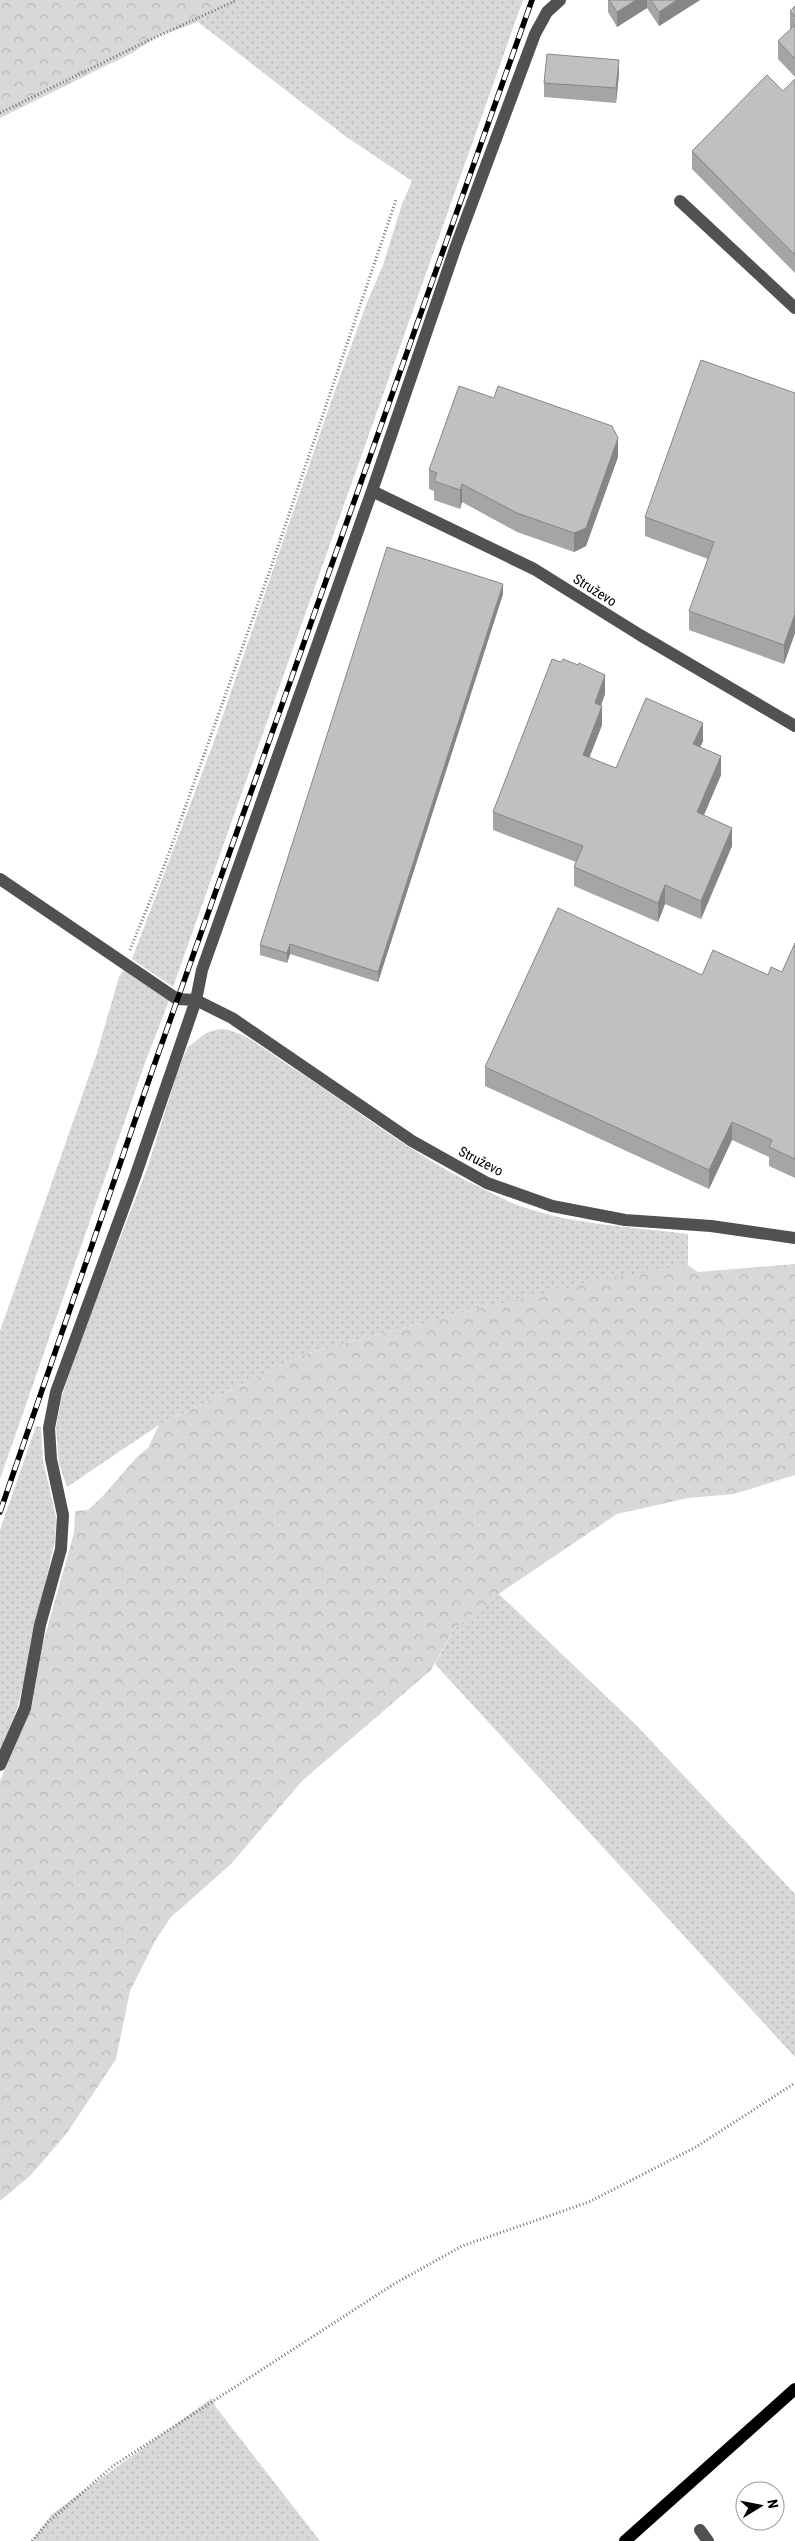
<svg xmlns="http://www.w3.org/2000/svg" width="795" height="2541" viewBox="0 0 795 2541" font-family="'Roboto Condensed',sans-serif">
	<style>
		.grass { fill: url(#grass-dots) }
		.forest { fill: url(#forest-crowns) }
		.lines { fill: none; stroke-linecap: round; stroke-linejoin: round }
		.path { stroke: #737373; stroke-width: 3; stroke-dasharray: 1 2.5; stroke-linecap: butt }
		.minor { stroke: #515151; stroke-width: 12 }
		.major { stroke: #000; stroke-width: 12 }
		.rail-casing { stroke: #000; stroke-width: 5.5 }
		.rail { stroke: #fff; stroke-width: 4; stroke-dasharray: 11; stroke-linecap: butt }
		.wall { fill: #a5a5a5 }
		.shaded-wall { fill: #868686 }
		.building { fill: #c0c0c0; stroke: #868686 }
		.labels { text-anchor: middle; stroke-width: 5; stroke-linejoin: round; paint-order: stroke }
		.street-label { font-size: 14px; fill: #000; stroke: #fff }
	</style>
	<defs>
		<pattern id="grass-dots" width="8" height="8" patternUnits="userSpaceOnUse" patternTransform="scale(1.25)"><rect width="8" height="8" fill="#d8d8d8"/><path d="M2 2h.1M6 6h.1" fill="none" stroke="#b8b8b8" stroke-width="1.8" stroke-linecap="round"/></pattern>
		<pattern id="forest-crowns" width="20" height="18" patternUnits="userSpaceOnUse" patternTransform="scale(1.25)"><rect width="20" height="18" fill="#d8d8d8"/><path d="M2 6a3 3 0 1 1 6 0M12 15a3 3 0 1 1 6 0" fill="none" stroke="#b8b8b8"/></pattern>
	</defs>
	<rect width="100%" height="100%" fill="#fff"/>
	<path class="grass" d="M228,0H523L173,987L132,959L213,744L333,396L366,305L383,265L402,204L412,181L345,136L198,22Z
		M124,970L169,1001L146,1060L0,1479V1331L97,1053L119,977Z
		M219,1029C242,1029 266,1051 285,1063C350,1104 410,1154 479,1187C493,1193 506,1201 520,1206C573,1225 633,1227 688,1234V1265L614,1278L469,1311L305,1354L159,1425L67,1487L59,1464L56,1428L61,1399L78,1346L147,1169L179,1067L188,1047L206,1033Z
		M36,1426L41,1427L43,1461L56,1517L55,1540L25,1677L17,1709L0,1752V1530Z
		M499,1594L638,1727L795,1894V2057L435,1664L454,1629Z
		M212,2398L215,2406L320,2541H32L52,2514Z"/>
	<path class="forest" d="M0,0H228L198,22L158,36L132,53L0,118Z
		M795,1264V1475L734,1494L688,1498L617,1514L503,1591L454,1629L431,1670L302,1781L230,1865L171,1917L155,1941L130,1991L116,2059L67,2133L30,2176L0,2201V1781L32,1705L43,1643L74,1533L75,1511L88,1510L101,1498L137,1457L148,1448L159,1425L305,1354L469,1311L614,1277L688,1265L698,1272Z"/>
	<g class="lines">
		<path class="path" d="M0,113L139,45L237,0
			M130,950L165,864L269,573L396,200
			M32,2541L48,2522L113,2466L394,2284L462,2246L589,2202L696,2147L795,2083"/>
		<path class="minor" d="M680,201L795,308
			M372,491L534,569L640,635L795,726
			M0,879L177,999L196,1000L232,1018L412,1141L487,1183L552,1206L625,1220L711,1226L795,1238
			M0,1765L25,1708L40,1625L61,1549L63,1515L51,1459L49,1428L56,1392L135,1177L196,1000L202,970L372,491L456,246L535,34L547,12L560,0
			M700,2530L708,2541"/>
		<path class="major" d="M625,2541L795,2389"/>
		<defs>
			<path id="rail" d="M0,1512L151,1074L532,0"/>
		</defs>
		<use href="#rail" class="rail-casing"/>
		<use href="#rail" class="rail"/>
	</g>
	<path class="wall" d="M608,0H700L659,26L647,8L617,27L608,12Z
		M795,6V77L778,59V41L790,30V11Z
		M619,74L616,103L544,97V83Z
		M795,79V273L692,169V151L783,91Z
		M795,393V633L784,664L689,630V611L708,559L645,536V517Z
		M618,457L586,546L574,552L517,532L462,502L460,509L434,500V491L429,489V470Z
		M503,594L378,982L290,954L287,963L260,955V945Z
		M561,662L605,694L601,705L602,725L589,758L616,768L703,741L700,747L721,775L704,815L732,846L701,919L665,904L658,922L574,886V867L576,862L493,830V812Z
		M795,943V1178L769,1166V1157L732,1140L709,1189L485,1086V1067L702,975H768L782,972Z"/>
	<path class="shaded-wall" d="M636,0H647V8L617,27V12Z
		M677,0H700L659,26V12Z
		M619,60V74L616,103V88Z
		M618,438V457L586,546L574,552V533Z
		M462,484V502L460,509V490Z
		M503,584V594L378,982V972Z
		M795,614V633L784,664V645Z
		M605,675V694L595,722V703Z
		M602,706V725L583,774V755Z
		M703,723V741L693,763V744Z
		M721,756V775L697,831V812Z
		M732,828V846L701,919V901Z
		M665,885V904L658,922V903Z
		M290,944V954L287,963V953Z
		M732,1122V1140L709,1189V1170Z"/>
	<path class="building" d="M609,0H636L617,12Z
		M651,0H677L659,12Z
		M795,6V17L790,11Z
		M795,25V59L778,41Z
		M547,54L619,60L616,88L544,83Z
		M767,75L783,91L795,79V255L692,151Z
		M701,360L795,393V614L784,645L689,611L714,542L645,517Z
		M459,386L494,398L498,386L612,426L618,438L586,528L574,533L517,513L462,484L460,490L434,481L437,473L429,470Z
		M387,547L503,584L378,972L290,944L287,953L260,945Z
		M552,659L561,662L563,659L578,665L579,663L605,675L595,703L602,706L583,755L616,768L646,698L703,723L693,744L721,756L697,812L732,828L701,901L665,885L658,903L574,867L583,846L493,812Z
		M558,908L702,975L713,950L768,975L771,967L782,972L795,943V1159L769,1147L772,1140L732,1122L709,1170L485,1067Z"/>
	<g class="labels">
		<g class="street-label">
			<text transform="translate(595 590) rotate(32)" y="5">Struževo</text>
			<text transform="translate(481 1161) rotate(27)" y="5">Struževo</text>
		</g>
	</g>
	<g transform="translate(760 2506) rotate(80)"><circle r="24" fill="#ffffff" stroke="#999999"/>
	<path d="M0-4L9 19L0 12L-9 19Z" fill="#000000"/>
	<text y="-8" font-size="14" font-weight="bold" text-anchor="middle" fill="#000000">N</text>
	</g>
</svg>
